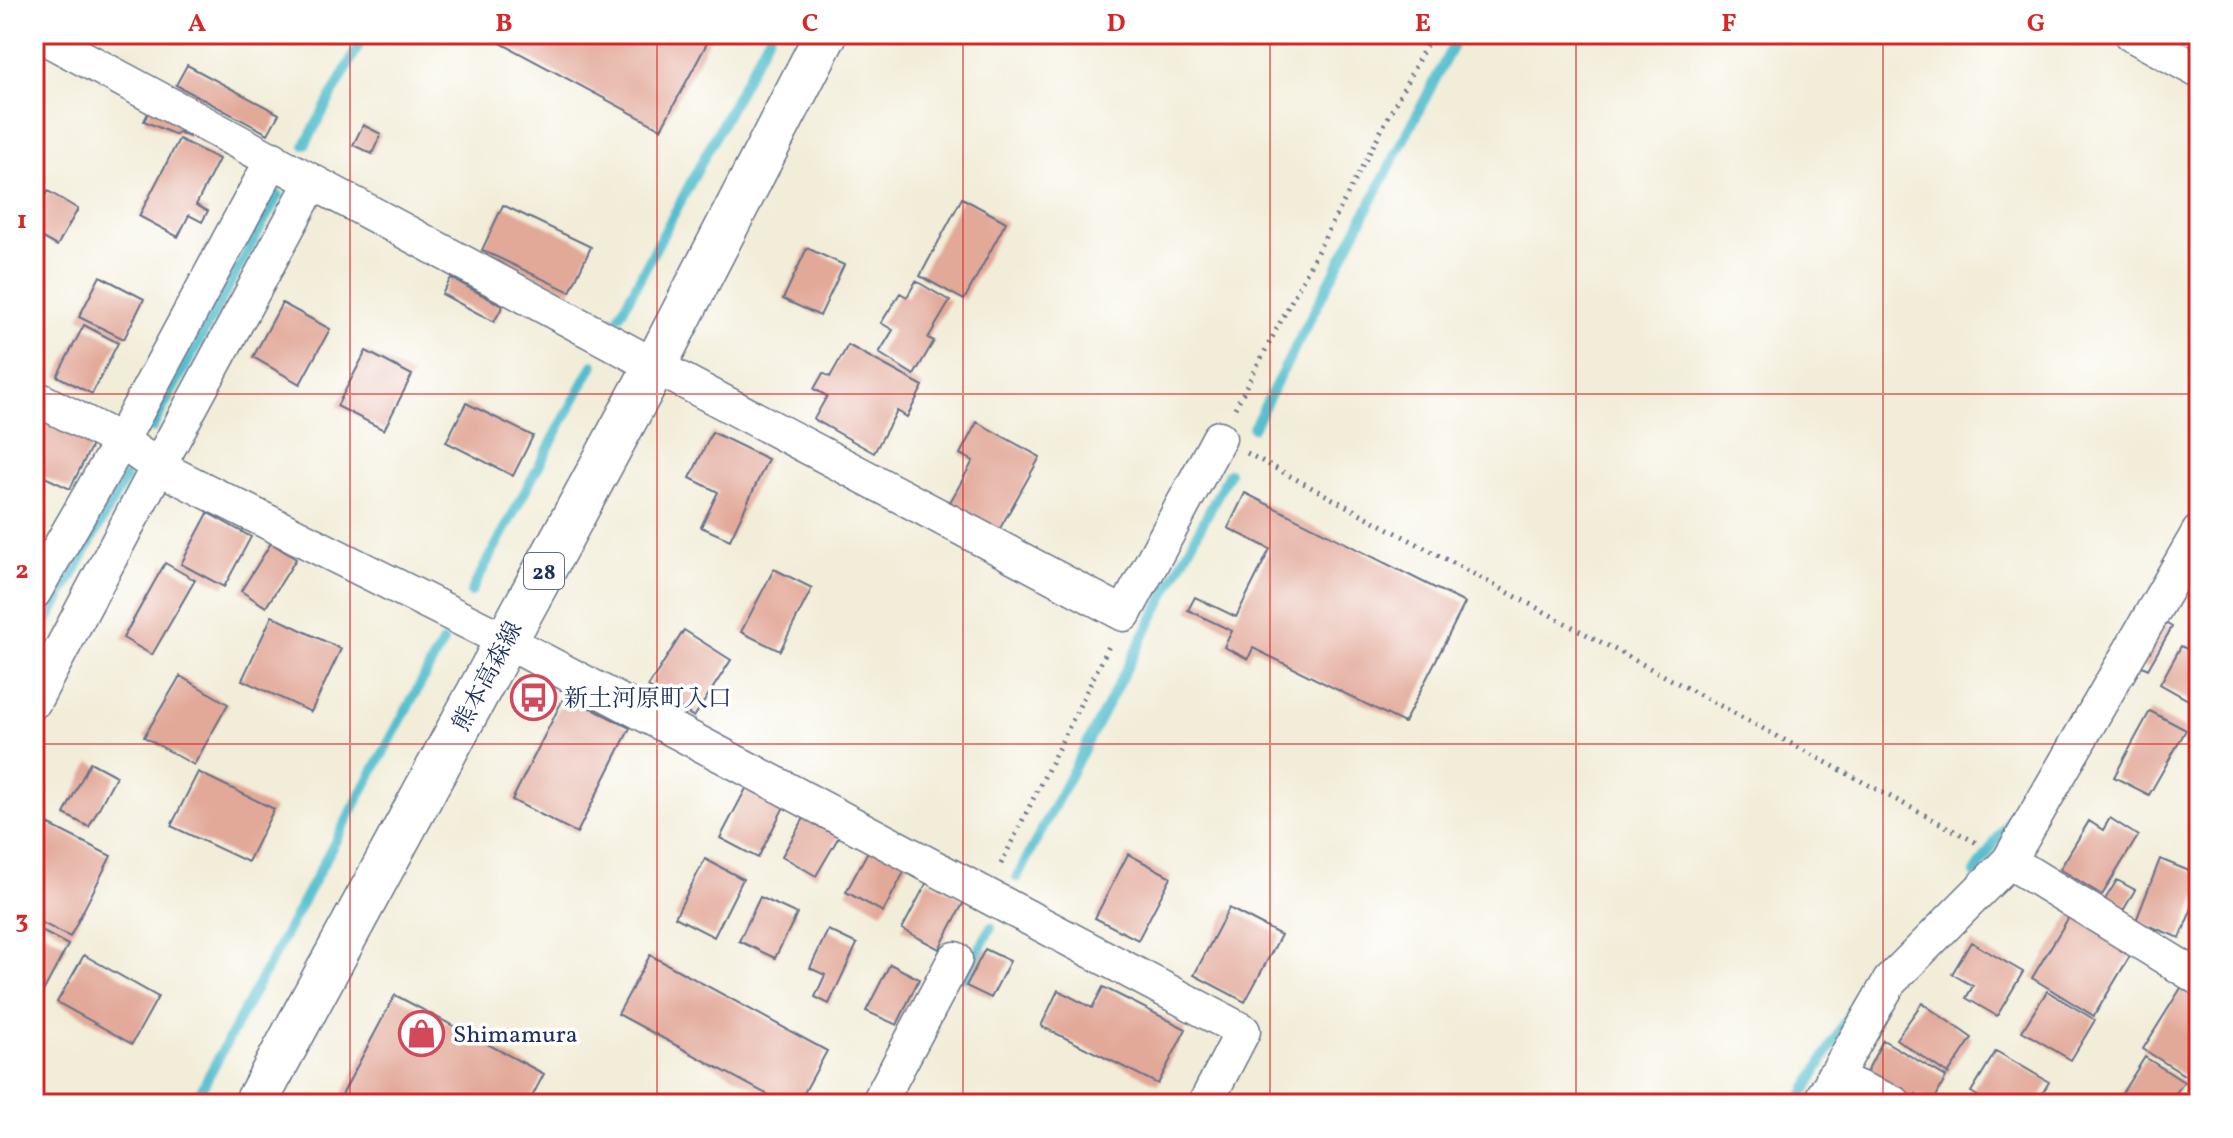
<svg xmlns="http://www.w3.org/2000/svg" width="2233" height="1138" viewBox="0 0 2233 1138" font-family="Vollkorn,'Noto Serif JP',serif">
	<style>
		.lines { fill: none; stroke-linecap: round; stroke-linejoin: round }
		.stream { stroke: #52bece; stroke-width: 10 }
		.building { fill: #e2a898 }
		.minor-casing { stroke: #667289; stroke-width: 37 }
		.major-casing { stroke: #667289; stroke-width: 45 }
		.path { stroke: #667289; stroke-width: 5; stroke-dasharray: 2 6; stroke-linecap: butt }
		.minor { stroke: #fff; stroke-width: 34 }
		.major { stroke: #fff; stroke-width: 42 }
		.grid { fill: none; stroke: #d62828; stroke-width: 2; stroke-opacity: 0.55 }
		.labels { text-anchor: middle; stroke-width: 7; stroke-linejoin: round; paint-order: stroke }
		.shield { fill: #fff; stroke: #5f6d8e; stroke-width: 2 }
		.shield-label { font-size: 22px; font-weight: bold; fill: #1b2f5e }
		.street-label { font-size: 24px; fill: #1b2f5e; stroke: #fff }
		.poi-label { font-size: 24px; fill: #1b2f5e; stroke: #fff; text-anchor: start }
		.neatline { fill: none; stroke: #d62828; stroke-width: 3 }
		.grid-label { font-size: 26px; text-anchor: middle; font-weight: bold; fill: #d62828 }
	</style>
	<rect width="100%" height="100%" fill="#fff"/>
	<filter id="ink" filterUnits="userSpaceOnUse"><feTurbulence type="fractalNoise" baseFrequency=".0125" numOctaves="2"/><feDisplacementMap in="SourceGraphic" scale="16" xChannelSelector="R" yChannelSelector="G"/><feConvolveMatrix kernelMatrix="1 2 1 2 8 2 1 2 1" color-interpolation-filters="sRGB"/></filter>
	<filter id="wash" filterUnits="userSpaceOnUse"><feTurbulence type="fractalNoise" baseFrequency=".006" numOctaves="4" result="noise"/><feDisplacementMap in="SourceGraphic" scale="32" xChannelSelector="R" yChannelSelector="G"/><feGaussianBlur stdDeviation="1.8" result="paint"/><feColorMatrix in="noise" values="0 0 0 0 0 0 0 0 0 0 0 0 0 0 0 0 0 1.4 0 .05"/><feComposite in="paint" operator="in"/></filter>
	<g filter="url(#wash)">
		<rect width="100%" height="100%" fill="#f2edd8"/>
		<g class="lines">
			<path class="stream" d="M305,145L365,34
				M620,315L770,34
				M152,428L278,195
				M1253,428L1459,34
				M471,592L593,365
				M34,646L125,478
				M1975,873L2047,762
				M1017,877L1229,473
				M964,978L991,927
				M195,1101L443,642
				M1798,1104L1867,982L1882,966"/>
		</g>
		<g id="blocks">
			<path class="building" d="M484,34H712L661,129Z
				M187,65L279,114L268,134L176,85Z
				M151,107L193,129L189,137L178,132L176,135L144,121Z
				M363,125L381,134L372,154L353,145Z
				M179,139L219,159L196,205L208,211L202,222L189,215L178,237L139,216Z
				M48,191L78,209L57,246L34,233V215Z
				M962,198L1006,222L964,300L920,276Z
				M503,205L591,247L570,292L482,250Z
				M807,248L844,265L820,316L783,299Z
				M100,276L144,299L124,339L79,317Z
				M451,278L503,306L494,322L442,294Z
				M916,281L950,301L928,338L934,341L914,375L879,353L893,330L881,323L900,293L907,297Z
				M282,303L330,329L300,384L253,357Z
				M84,325L118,343L92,394L57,376Z
				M848,345L923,386L907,417L897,411L874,453L814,419L827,396L814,389L823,373L830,377Z
				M366,351L412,375L384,430L337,406Z
				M466,403L533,436L513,476L446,442Z
				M34,411L94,441L70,489L34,472Z
				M977,422L1040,457L998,532L949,504L973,461L960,454Z
				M712,432L768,459L730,540L701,527L718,492L690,478Z
				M1245,493L1465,603L1404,723L1253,648L1248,659L1224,647L1232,631L1188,610L1195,597L1236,617L1270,549L1228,528Z
				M208,513L251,537L224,587L181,564Z
				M271,543L296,559L266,607L241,591Z
				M2199,561V576L2194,586L2184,580Z
				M165,563L195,580L152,655L123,638Z
				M774,569L812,588L780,651L741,632Z
				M272,616L341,649L311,712L242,680Z
				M2162,621L2172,627L2148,669L2138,664Z
				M684,630L731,660L694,717L648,687Z
				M2199,631V706L2160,684L2181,646L2189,650Z
				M180,676L228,704L194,765L144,737Z
				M565,695L630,728L577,833L512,800Z
				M2150,711L2186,730L2149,795L2114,777Z
				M90,762L116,776L89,827L64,814Z
				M198,772L274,809L248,862L171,826Z
				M752,777L789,797L758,858L720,838Z
				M807,813L841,833L816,876L782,856Z
				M34,817L111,856L70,937L34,919Z
				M2110,818L2138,836L2102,895L2060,869L2089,821L2103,830Z
				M874,840L911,859L883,912L846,892Z
				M1128,854L1171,877L1138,940L1095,918Z
				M705,859L743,879L714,937L675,917Z
				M2160,859L2199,875V890L2180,938L2136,921Z
				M928,880L965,900L939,949L902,929Z
				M2117,880L2135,890L2123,911L2104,901Z
				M760,897L797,914L775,958L739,941Z
				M1229,908L1281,935L1245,1002L1194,975Z
				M2072,912L2134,949L2094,1016L2032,978Z
				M34,927L68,945L39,999L34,997Z
				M828,930L857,944L829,1004L815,997L825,975L810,968Z
				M1971,942L2023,972L1997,1016L1966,998L1973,986L1952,974Z
				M985,949L1010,961L991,998L966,986Z
				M84,955L158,997L132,1044L57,1002Z
				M650,955L827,1051L798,1104H785L618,1014Z
				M890,964L919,979L897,1025L866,1011Z
				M2184,983L2199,992V1062L2189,1078L2143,1049Z
				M1103,987L1186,1029L1158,1084L1041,1026L1058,990L1092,1008Z
				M2047,991L2095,1020L2071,1060L2022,1031Z
				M395,995L544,1074L528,1104H337Z
				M1922,1003L1972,1038L1948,1074L1896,1039Z
				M1883,1040L1946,1077L1933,1103L1916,1094L1912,1099L1865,1075Z
				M1996,1051L2049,1082L2036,1104H1991L1971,1092Z
				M2145,1057L2184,1082L2176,1093L2188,1101L2187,1104H2115Z"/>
		</g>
	</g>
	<g filter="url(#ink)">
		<use href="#blocks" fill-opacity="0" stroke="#667289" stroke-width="2"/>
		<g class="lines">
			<defs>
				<path id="minor" d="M38,34L655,366L1124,614L1219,438
					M2131,34L2199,71
					M312,182L158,467L506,641L1243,1031L1205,1104
					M34,397L121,441L158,467L34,701
					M34,592L121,441L273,159
					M2009,861L2199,978
					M1833,1077L1895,1104
					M878,1104L955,959
					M1819,1104L1890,981L2009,861L2199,532"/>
				<path id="major" d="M255,1104L655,366L826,34"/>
			</defs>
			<use href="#minor" class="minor-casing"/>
			<use href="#major" class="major-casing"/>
			<path class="path" d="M1235,408L1432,34
				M1247,453L1979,844
				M1001,864L1110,644"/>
			<use href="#minor" class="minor"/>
			<use href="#major" class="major"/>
		</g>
	</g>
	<path class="grid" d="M350,34V1104M657,34V1104M963,34V1104M1270,34V1104M1576,34V1104M1883,34V1104M34,394H2199M34,744H2199"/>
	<defs>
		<symbol id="bus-ring" viewBox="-11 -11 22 22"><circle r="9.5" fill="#fff" stroke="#d1495b" stroke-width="1.5"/><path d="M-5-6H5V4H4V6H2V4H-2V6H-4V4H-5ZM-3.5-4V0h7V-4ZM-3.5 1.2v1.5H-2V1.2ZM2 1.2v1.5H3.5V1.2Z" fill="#d1495b"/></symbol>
		<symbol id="shop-ring" viewBox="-11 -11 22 22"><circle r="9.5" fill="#fff" stroke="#d1495b" stroke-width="1.5"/><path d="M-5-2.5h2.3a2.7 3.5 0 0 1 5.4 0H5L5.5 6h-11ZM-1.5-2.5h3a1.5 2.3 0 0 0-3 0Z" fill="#d1495b"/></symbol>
	</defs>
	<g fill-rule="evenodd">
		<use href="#bus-ring" x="508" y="672" width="51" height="51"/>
		<use href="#shop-ring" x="396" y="1008" width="51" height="51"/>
	</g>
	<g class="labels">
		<rect class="shield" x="524" y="553" width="40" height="36" rx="6"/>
		<g class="shield-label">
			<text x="544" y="579">28</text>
		</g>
		<g class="street-label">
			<text transform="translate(487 676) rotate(-62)" y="8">熊本高森線</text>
		</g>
		<g class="poi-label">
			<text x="564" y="706">新土河原町入口</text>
			<text x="453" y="1042">Shimamura</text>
		</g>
	</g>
	<rect width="2233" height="1138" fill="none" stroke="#fff" stroke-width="88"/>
	<rect x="44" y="44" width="2145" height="1050" class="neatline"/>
	<g class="grid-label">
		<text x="197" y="31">A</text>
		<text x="504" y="31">B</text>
		<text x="810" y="31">C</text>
		<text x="1116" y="31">D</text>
		<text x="1423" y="31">E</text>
		<text x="1729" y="31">F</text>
		<text x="2036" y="31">G</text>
		<text x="22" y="228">1</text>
		<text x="22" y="578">2</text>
		<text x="22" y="928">3</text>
	</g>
</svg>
